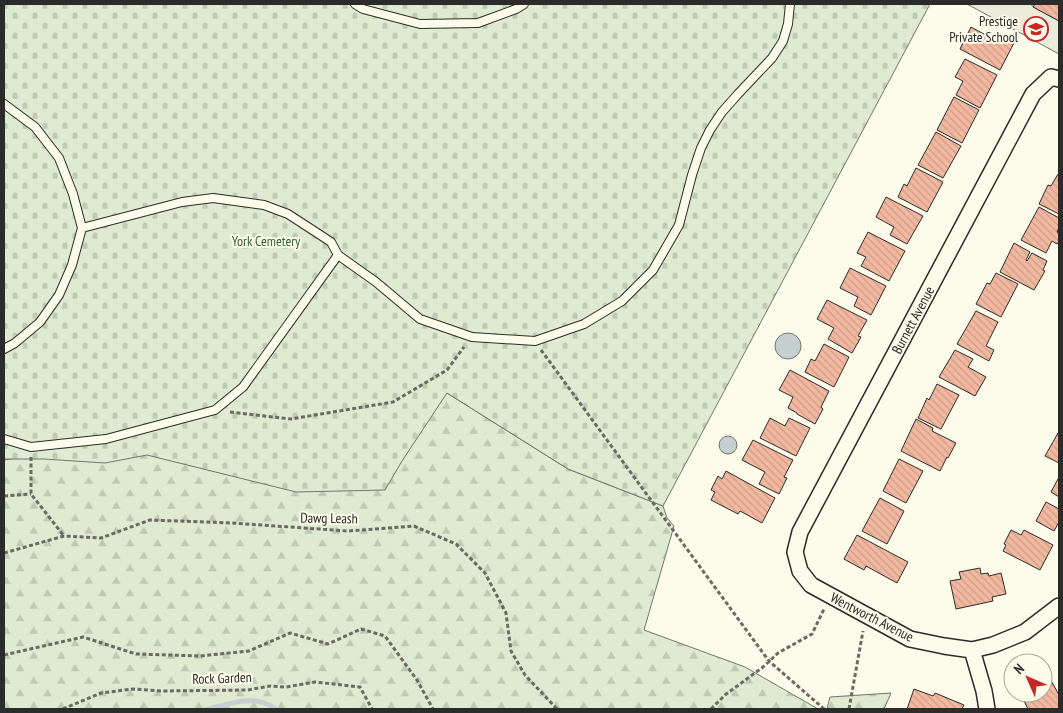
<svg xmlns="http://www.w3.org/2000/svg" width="1063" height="713" viewBox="0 0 1063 713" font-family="'PT Sans Narrow',sans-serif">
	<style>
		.forest { fill: url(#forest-firs); stroke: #74746e }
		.cemetery { fill: url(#cemetery-stones); stroke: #74746e }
		.parking { fill: #eceadb; stroke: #74746e }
		.water { fill: #c7d0d0; stroke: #74746e }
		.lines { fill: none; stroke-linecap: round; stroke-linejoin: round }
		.stream { stroke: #c7d0d0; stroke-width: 5 }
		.building { fill: url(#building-back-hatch); stroke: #2b2b2b }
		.lane-casing { stroke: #2b2b2b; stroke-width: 10 }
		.street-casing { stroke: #2b2b2b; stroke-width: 18 }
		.path { stroke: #6a6964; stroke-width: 3; stroke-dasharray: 4 2.5; stroke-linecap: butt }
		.lane { stroke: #fdfbea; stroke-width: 8 }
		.street { stroke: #fdfbea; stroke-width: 15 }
		.labels { text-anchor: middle; stroke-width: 4; stroke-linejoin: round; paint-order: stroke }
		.poi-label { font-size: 14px; fill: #2b2b2b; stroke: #fdfbea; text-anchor: end }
		.park-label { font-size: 14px; fill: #34623c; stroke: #fdfbea }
		.street-label { font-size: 14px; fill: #2b2b2b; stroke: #fdfbea }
	</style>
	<defs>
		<pattern id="forest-firs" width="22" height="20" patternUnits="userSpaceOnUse" patternTransform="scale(1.25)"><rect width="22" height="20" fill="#deebd1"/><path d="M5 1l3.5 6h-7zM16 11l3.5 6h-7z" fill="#bfcab4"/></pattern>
		<pattern id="cemetery-stones" width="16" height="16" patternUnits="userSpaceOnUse" patternTransform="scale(1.25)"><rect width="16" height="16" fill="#deebd1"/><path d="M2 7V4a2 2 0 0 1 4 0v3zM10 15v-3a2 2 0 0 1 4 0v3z" fill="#bfcab4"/></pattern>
		<pattern id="building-back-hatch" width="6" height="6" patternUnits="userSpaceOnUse" patternTransform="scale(1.25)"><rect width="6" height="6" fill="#f2b8a0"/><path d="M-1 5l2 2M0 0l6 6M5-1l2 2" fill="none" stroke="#d09e8a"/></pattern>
	</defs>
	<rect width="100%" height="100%" fill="#fdfbea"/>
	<path class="forest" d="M447,393L568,469L663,506L667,518L674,526L644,630L745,667L818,709H4V460Z
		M891,693L884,709H827L830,697Z"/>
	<path class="cemetery" d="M4,4H930L663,506L568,469L447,393L402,461L385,490L296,492L147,455L105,463L44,459H4Z"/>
	<path class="parking" d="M967,4H1030L1037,9L1059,21V54Z"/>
	<path class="water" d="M775 346a13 13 0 1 1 26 0a13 13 0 1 1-26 0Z
		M719 445a9 9 0 1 1 18 0a9 9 0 1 1-18 0Z"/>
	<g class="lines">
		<path class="stream" d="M208,709C229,704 256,693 275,709"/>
	</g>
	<path class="building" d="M1035,4H1059V21L1033,7Z
		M971,27L993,39L997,32L1015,41L1000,70L960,49Z
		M965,59L997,75L980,108L956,95L963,81L955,77Z
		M954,97L979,110L962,143L937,130Z
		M936,132L961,146L943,178L918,165Z
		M916,168L943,182L927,212L898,197L904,184L907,186Z
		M1058,174H1059V214L1039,204L1048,185L1051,186Z
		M886,197L923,216L907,244L890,235L894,227L876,217Z
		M1039,207L1059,218V227L1057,232L1059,233V241L1057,244L1052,241L1046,253L1021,240Z
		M868,232L905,251L889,281L861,266L866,257L857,253Z
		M1014,243L1030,252L1026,260L1027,261L1032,253L1047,261L1043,270L1045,271L1034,290L1000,272Z
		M850,268L886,286L871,315L854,306L858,297L840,288Z
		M996,273L1018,284L1001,317L976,304L987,283L990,284Z
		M827,300L867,320L858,336L861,337L852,353L828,339L834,328L817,319Z
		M976,311L998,322L986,346L994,350L989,361L957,344Z
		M824,344L849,357L834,387L805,372L811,359L815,361Z
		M955,350L973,359L968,367L986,377L975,396L939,377Z
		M790,370L829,391L821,407L823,409L815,424L797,414V413L788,408L793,397L779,390Z
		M937,384L959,395L941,429L918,418L927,398L929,400Z
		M770,418L785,426L789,418L810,428L796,456L760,438Z
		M916,419L933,428L932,431L956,443L948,458L947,457L940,471L901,451Z
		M1058,433L1059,434V463L1045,456Z
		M753,440L793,460L784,477L787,478L779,494L759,484L765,472L742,460Z
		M899,459L923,471L906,503L883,491Z
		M726,471L775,498L762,523L740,511L738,514L711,500L715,492L711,490L718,476L722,479Z
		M1059,477V497L1051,492Z
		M880,498L904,511L887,544L862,531Z
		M1046,502L1059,509V522L1054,531L1036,521Z
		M1011,530L1021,535L1024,530L1053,545L1040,570L1003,551L1006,545L1004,544Z
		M857,535L908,562L897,583L866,566L864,570L844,559Z
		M980,568L981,574L988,573L989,576L1001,573L1006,594L992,597L993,601L956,609L950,581L961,579L959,572Z
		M1048,675L1059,695V709H1028L1020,693H1043V677Z
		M914,689L933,696L935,693L964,705L962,709H907Z"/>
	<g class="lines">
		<defs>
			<path id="lane" d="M355,4L363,9L420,24L478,23L516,9L524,4
				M4,104L35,127L59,158L73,194L82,228L72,265L59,295L40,322L15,343L4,349
				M82,228L182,202L213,198L264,205L288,214L331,242L338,255L376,282L420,319L472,337L535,341L584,324L622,301L653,270L679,225L692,175L701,148L710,130L722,112L738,94L772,58L783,41L788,24L790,4
				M4,439L31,447L106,439L215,410L243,387L338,255"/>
			<path id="street" d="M1059,79L1051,77L1033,94L800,532L795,552L800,571L811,585L910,639L944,646L972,650L993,645L1025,632L1059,606
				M972,650L984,691L987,709"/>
		</defs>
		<use href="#lane" class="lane-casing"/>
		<use href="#street" class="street-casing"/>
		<path class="path" d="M541,350L769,661L824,709
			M230,412L291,419L393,402L447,370L464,347
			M31,457V494L64,536
			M4,496L31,494
			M4,553L64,536L101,538L150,520L232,523L348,531L414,526L456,544L485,573L506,613L511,651L525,675L557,709
			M4,655L83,637L136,654L200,656L249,651L290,633L328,644L361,629L385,636L417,680L433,709
			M63,709L101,693L133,689L162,691L248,690L270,686L286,687L315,682L360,687L372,709
			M711,709L725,695L763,667L778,653L812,634L824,609
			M849,709L863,631"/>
		<use href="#lane" class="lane"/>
		<use href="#street" class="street"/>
	</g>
	<defs>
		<symbol id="school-ring" viewBox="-11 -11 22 22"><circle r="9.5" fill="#fdfbea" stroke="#c62828" stroke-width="1.5"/><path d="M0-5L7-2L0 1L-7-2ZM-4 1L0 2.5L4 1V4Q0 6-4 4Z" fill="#c62828"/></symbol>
	</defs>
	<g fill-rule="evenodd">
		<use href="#school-ring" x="1022" y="15" width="28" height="28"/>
	</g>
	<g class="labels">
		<g class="poi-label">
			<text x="1018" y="26">Prestige<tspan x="1018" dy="16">Private School</tspan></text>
		</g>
		<g class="park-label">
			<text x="266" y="246">York Cemetery</text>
		</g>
		<g class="street-label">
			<text transform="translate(913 320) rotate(-62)" y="5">Burnett Avenue</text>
			<text transform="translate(329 518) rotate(1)" y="5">Dawg Leash</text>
			<text transform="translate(872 617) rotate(27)" y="5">Wentworth Avenue</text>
			<text transform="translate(222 678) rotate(-2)" y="5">Rock Garden</text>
		</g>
	</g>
	<rect width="1063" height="713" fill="none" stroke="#2b2b2b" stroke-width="10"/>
	<g transform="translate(1028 678) rotate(315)"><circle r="24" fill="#fdfbea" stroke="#a9a89e"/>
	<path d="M0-4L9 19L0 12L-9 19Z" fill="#c62828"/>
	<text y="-8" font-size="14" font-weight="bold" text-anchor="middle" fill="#2b2b2b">N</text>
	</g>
</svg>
